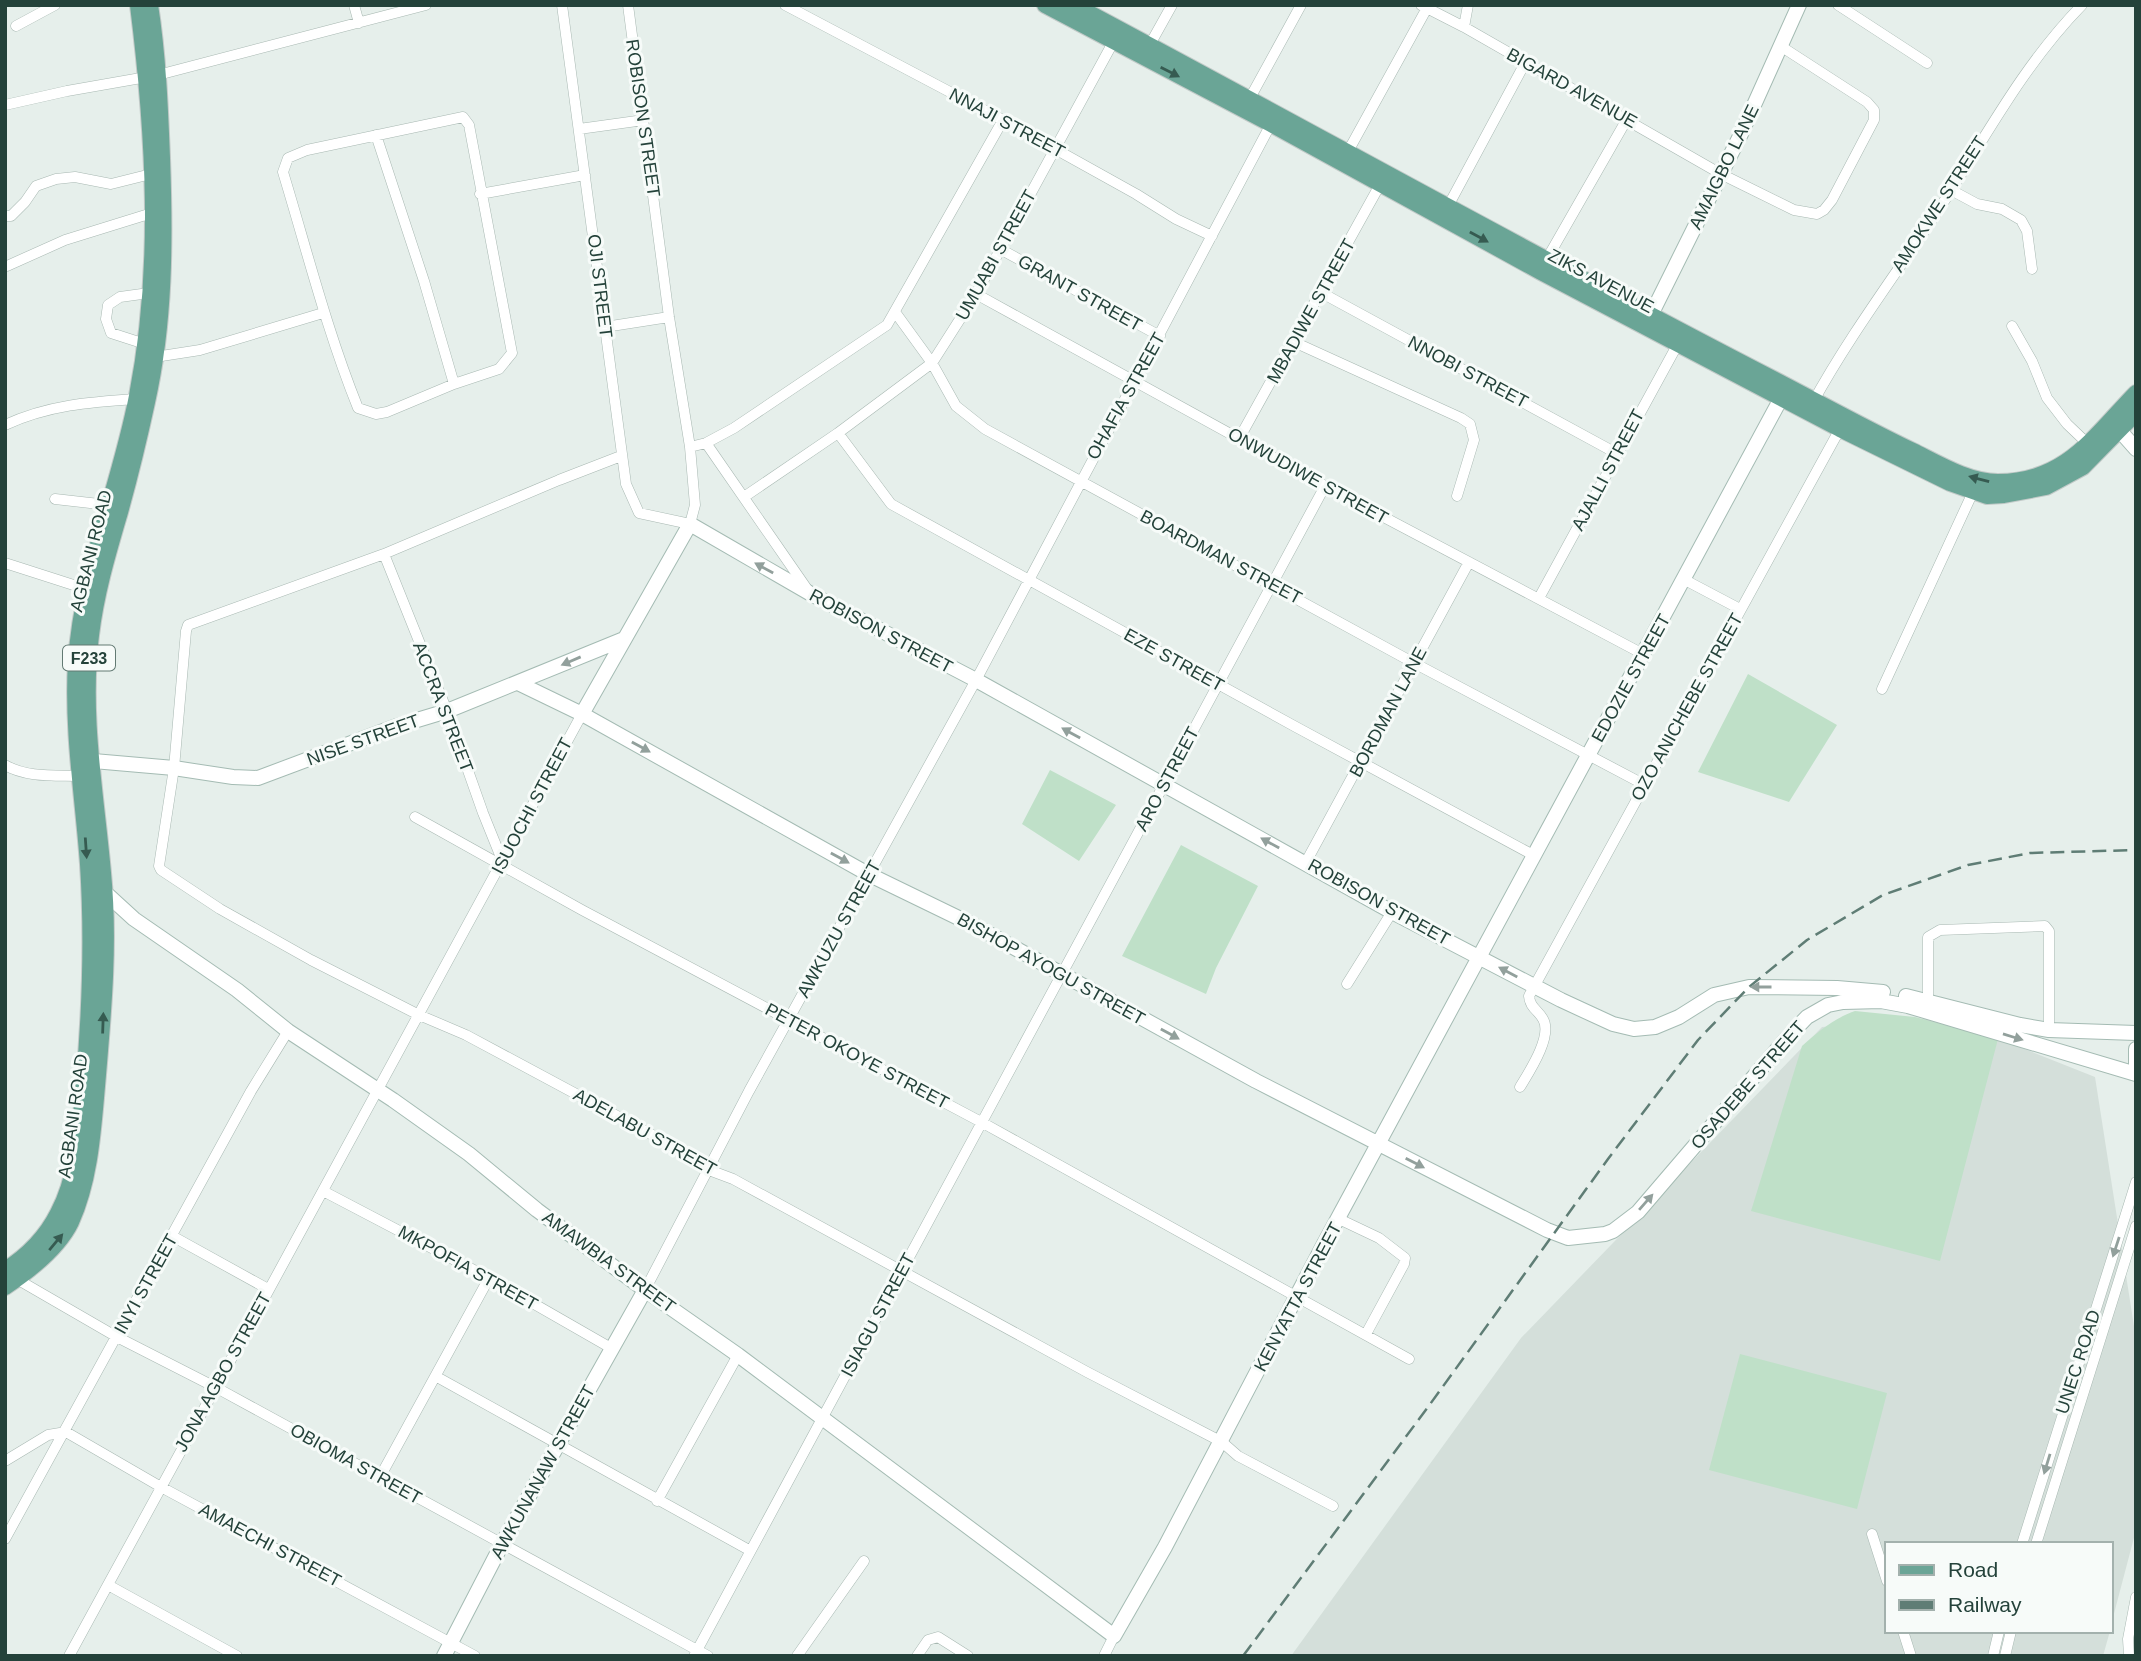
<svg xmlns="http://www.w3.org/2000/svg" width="2141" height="1661" viewBox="0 0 2141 1661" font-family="Arial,sans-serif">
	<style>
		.built { fill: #d4dfda }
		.garden { fill: #bfe0c8 }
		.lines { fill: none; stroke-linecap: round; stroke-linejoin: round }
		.street-casing { stroke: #a8b8b2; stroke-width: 11 }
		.secondary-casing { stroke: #a4bbb3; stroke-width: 16 }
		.primary-casing { stroke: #c2cac8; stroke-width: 18 }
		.street { stroke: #fff; stroke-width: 10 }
		.secondary { stroke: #fff; stroke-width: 14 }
		.primary { stroke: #6aa596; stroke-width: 16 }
		.rail { stroke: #5f7d75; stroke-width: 2.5; stroke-dasharray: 14 7; stroke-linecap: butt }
		.oneway { fill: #365b51 }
		.oneway2 { fill: #92a09c }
		.labels { text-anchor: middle; stroke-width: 6; stroke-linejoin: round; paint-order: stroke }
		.shield { fill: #f7fbf9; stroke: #637a73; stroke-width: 2 }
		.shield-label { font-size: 16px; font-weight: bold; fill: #24423a }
		.street-label { font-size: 18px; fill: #24423a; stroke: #f7fbf9 }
	</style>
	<rect width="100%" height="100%" fill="#e6efeb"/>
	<path class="built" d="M1944,1017L2095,1077L2136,1339V1530L2111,1625V1544H1887V1631H2110L2103,1656H1291L1521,1338L1822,1027Z"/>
	<path class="garden" d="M1748,674L1837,725L1789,802L1698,772Z
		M1050,770L1116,805L1079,861L1022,824Z
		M1181,845L1258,886L1216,968L1206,994L1122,956Z
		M1855,1011L1915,1017L1998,1039L1940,1261L1751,1211L1802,1046C1819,1031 1833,1019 1855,1011Z
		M1740,1354L1887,1393L1857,1509L1709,1470Z"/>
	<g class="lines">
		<defs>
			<path id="street" d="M354,5L359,23
				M562,5L626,484L639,513L690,524L695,505L690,447L669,317L628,5
				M785,5L1003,120L1136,194L1176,219L1212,236
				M1421,5L1464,27L1721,174L1794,210L1817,214L1824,210L1832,200L1874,120V110L1867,102L1782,47
				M1838,5L1927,63
				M16,26L55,5
				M1464,27L1468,5
				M1148,48L1172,5
				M1250,98L1301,5
				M5,105L67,91L158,75L426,5
				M463,117L469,125L512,353L499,369L454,384L387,412L376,414L358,408C327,331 307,251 283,172L288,158L307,150Z
				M579,129L644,120
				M376,135L424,281L454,384
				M1346,155L1427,8
				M1951,190L1977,204L2002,209L2021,220L2027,231L2032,269
				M480,194L585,175
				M1446,210L1525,63
				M5,216H11L25,202L36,186L56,179L75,177L111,184L151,174
				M1000,249L1160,336
				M1544,264L1627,119
				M7,266L65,240L152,213
				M1320,292L1616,453
				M976,294L1325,486L1643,654
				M895,312L932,363L956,406L985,429L1414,663L1645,785
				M2012,326L2032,361L2047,398L2067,424L2088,444
				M605,327L669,317
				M1294,342L1461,418L1470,424L1474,440L1457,496
				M145,344L111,333L106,319L108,305L120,297L149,293
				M155,357L200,350L323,313
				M1812,404C1853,329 1906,261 1952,189C1992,125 2029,59 2082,5
				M5,425C48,405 90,402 136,399
				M838,433L891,504L1296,727L1535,856
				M1240,437L1382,181
				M706,443L807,589
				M690,447L706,443L734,428L887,325L1003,120
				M621,456L559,480L384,554L188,625L186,631L174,768L159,866L161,870L220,909L311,960L419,1015L466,1035L673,1146L709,1170L733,1179L1087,1372L1222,1442L1238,1456L1333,1506
				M744,497L838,433L932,363L976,294L1116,37
				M55,499L108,505
				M384,554L447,711L483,813L502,860
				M5,563L86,589
				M1685,580L1740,609
				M1539,598L1680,340
				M1882,689L1973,492
				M5,765C27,778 56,775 81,776
				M415,817L582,910L983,1123L1409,1359
				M1306,862L1469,562
				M1347,984L1392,912
				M1928,1001V937L1940,930L2045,926L2049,931V1030
				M1520,1087C1529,1072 1553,1036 1543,1019C1538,1010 1530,1008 1529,996L1841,427
				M323,1191L489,1278L611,1348
				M1339,1219L1379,1238L1405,1258L1404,1264L1366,1334
				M172,1236L268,1289
				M15,1278L117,1337L215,1387L708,1656
				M645,1290L749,1091L976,680L1272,122
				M437,1377L749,1550
				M5,1461L48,1435L66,1432L161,1487L475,1656
				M380,1477L489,1278
				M657,1501L738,1355
				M1872,1534L1887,1581
				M5,1539L251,1091L288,1031
				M2022,1544L2136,1182
				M2036,1544L2136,1226
				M108,1585L237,1656
				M1903,1631L1911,1656
				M69,1656C240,1342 413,1029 582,714
				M694,1656L1325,486
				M797,1656L864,1561
				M917,1656L928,1640L938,1637L968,1656
				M1104,1656L1114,1636
				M1993,1656L1999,1631
				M2005,1656L2011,1631
				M2129,1656L2128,1639L2136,1597"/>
			<path id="secondary" d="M1647,323L1741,134L1799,5
				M2113,423L2136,449
				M518,683L582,714L868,874L973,925L1256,1081L1547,1230L1568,1238L1605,1234L1613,1231L1638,1212L1787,1038L1807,1017L1828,1005L1843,1002L1881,1001L1908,1006L2136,1074
				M582,714L690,524L811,594L976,680L1392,912L1561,1000L1613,1024L1634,1029L1655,1027L1679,1017L1714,995L1749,987L1837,988L1883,992
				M82,760L174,768L233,777L258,778L394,727L447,711L624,639
				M99,887L134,919L237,990L288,1031L393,1100L469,1154L537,1210L645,1290L738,1355L1114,1636L1165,1547L1324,1244L1785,391
				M1906,996L2020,1025L2049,1030L2136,1033
				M2136,1049V1065
				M444,1656L502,1544L645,1290"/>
			<path id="primary" d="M1045,5L1271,124L1541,272L1840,429L1950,483L1987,496L2004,495L2046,487L2083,467L2136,413
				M1074,5C1311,131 1545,262 1783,384C1827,407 1869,430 1913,451C1939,464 1969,482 1998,482C2066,482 2094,436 2136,393
				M5,1270C27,1256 46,1237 58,1213C77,1178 80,1132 83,1093C90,1017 93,940 88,864C83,797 72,730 76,662C82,570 120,486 137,396C162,268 154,133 138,5
				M5,1287C29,1271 58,1249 71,1222C90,1180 93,1131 97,1086C103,1016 110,943 103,873C96,794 81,715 91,635C96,593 108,553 120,512C130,476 139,439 147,402C165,322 165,240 162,158C160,107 158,56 150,5"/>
		</defs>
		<use href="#street" class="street-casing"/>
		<use href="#secondary" class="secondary-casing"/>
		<use href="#primary" class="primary-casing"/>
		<use href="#street" class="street"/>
		<use href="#secondary" class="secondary"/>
		<use href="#primary" class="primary"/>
		<path class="rail" d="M1243,1656L1428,1407L1608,1159L1698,1040L1749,987L1807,940L1883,895L1968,865L2030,853L2136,850"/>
	</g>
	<defs><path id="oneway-solid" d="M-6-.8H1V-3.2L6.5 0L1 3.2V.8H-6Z" transform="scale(1.75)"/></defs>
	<g class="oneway">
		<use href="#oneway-solid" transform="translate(1170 72) rotate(27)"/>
		<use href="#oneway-solid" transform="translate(1479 237) rotate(29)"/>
		<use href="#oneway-solid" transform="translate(1979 479) rotate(-165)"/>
		<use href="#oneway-solid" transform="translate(86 848) rotate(86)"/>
		<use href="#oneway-solid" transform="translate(103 1023) rotate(-88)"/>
		<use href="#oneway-solid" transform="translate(56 1242) rotate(-50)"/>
	</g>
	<g class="oneway2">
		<use href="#oneway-solid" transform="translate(764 568) rotate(-151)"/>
		<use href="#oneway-solid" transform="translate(571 661) rotate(157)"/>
		<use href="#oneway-solid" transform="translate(1071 733) rotate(-151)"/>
		<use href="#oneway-solid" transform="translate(641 747) rotate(29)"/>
		<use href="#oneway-solid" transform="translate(1270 843) rotate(-151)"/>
		<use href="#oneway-solid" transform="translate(840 858) rotate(29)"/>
		<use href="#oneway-solid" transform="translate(1508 972) rotate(-152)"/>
		<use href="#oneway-solid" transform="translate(1761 987) rotate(-180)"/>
		<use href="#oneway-solid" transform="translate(1170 1034) rotate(29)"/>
		<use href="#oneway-solid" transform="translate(2013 1037) rotate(17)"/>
		<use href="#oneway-solid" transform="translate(1415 1163) rotate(27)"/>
		<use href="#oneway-solid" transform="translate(1646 1202) rotate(-49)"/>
		<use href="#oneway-solid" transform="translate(2116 1247) rotate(108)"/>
		<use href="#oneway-solid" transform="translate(2047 1464) rotate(107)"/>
	</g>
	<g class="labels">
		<rect class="shield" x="63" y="645.5" width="52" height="25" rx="5"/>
		<g class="shield-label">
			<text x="89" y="664">F233</text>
		</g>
		<g class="street-label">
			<text transform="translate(1572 88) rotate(29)" y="6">BIGARD AVENUE</text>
			<text transform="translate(643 118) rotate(82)" y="6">ROBISON STREET</text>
			<text transform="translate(1007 123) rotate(28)" y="6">NNAJI STREET</text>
			<text transform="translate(1724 167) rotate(-64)" y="6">AMAIGBO LANE</text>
			<text transform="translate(1939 204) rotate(-57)" y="6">AMOKWE STREET</text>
			<text transform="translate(996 255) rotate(-61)" y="6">UMUABI STREET</text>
			<text transform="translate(1601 281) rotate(28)" y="6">ZIKS AVENUE</text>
			<text transform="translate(600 286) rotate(83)" y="6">OJI STREET</text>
			<text transform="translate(1080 293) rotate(29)" y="6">GRANT STREET</text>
			<text transform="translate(1311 311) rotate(-61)" y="6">MBADIWE STREET</text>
			<text transform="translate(1468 372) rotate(28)" y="6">NNOBI STREET</text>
			<text transform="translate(1126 396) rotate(-61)" y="6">OHAFIA STREET</text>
			<text transform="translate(1608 470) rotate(-62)" y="6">AJALLI STREET</text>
			<text transform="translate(1308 476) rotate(29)" y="6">ONWUDIWE STREET</text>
			<text transform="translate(91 551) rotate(-76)" y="6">AGBANI ROAD</text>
			<text transform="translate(1221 557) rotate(28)" y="6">BOARDMAN STREET</text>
			<text transform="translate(881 631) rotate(28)" y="6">ROBISON STREET</text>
			<text transform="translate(1174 660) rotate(29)" y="6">EZE STREET</text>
			<text transform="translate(1631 678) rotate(-61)" y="6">EDOZIE STREET</text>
			<text transform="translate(443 707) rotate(69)" y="6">ACCRA STREET</text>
			<text transform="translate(1687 707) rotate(-61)" y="6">OZO ANICHEBE STREET</text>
			<text transform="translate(1388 712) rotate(-62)" y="6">BORDMAN LANE</text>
			<text transform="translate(363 740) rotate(-20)" y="6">NISE STREET</text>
			<text transform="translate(1167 779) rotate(-62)" y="6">ARO STREET</text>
			<text transform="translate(532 806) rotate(-62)" y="6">ISUOCHI STREET</text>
			<text transform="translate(1379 902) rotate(29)" y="6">ROBISON STREET</text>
			<text transform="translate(839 929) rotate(-61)" y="6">AWKUZU STREET</text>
			<text transform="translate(1051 969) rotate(29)" y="6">BISHOP AYOGU STREET</text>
			<text transform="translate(857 1056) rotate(28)" y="6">PETER OKOYE STREET</text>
			<text transform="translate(1748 1085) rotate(-49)" y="6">OSADEBE STREET</text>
			<text transform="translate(73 1116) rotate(-82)" y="6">AGBANI ROAD</text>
			<text transform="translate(645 1132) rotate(29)" y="6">ADELABU STREET</text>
			<text transform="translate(609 1262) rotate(36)" y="6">AMAWBIA STREET</text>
			<text transform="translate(468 1268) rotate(29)" y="6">MKPOFIA STREET</text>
			<text transform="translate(146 1284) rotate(-61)" y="6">INYI STREET</text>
			<text transform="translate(1298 1297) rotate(-62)" y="6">KENYATTA STREET</text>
			<text transform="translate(878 1315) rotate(-62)" y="6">ISIAGU STREET</text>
			<text transform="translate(2078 1362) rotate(-72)" y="6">UNEC ROAD</text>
			<text transform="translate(223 1372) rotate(-61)" y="6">JONA AGBO STREET</text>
			<text transform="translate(356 1464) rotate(29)" y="6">OBIOMA STREET</text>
			<text transform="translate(543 1472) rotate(-61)" y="6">AWKUNANAW STREET</text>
			<text transform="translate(270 1545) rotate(28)" y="6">AMAECHI STREET</text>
		</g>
	</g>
	<rect width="2141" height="1661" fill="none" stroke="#24423a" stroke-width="14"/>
	<rect x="1885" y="1542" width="228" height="91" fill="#f7fbf9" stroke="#a3b1ad" stroke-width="2"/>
	<rect x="1899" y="1565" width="35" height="10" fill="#6aa596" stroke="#a3b1ad" stroke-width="2"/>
	<text x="1948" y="1577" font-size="21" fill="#24423a">Road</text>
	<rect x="1899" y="1600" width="35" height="10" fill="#5f7d75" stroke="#a3b1ad" stroke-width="2"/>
	<text x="1948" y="1612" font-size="21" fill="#24423a">Railway</text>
</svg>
